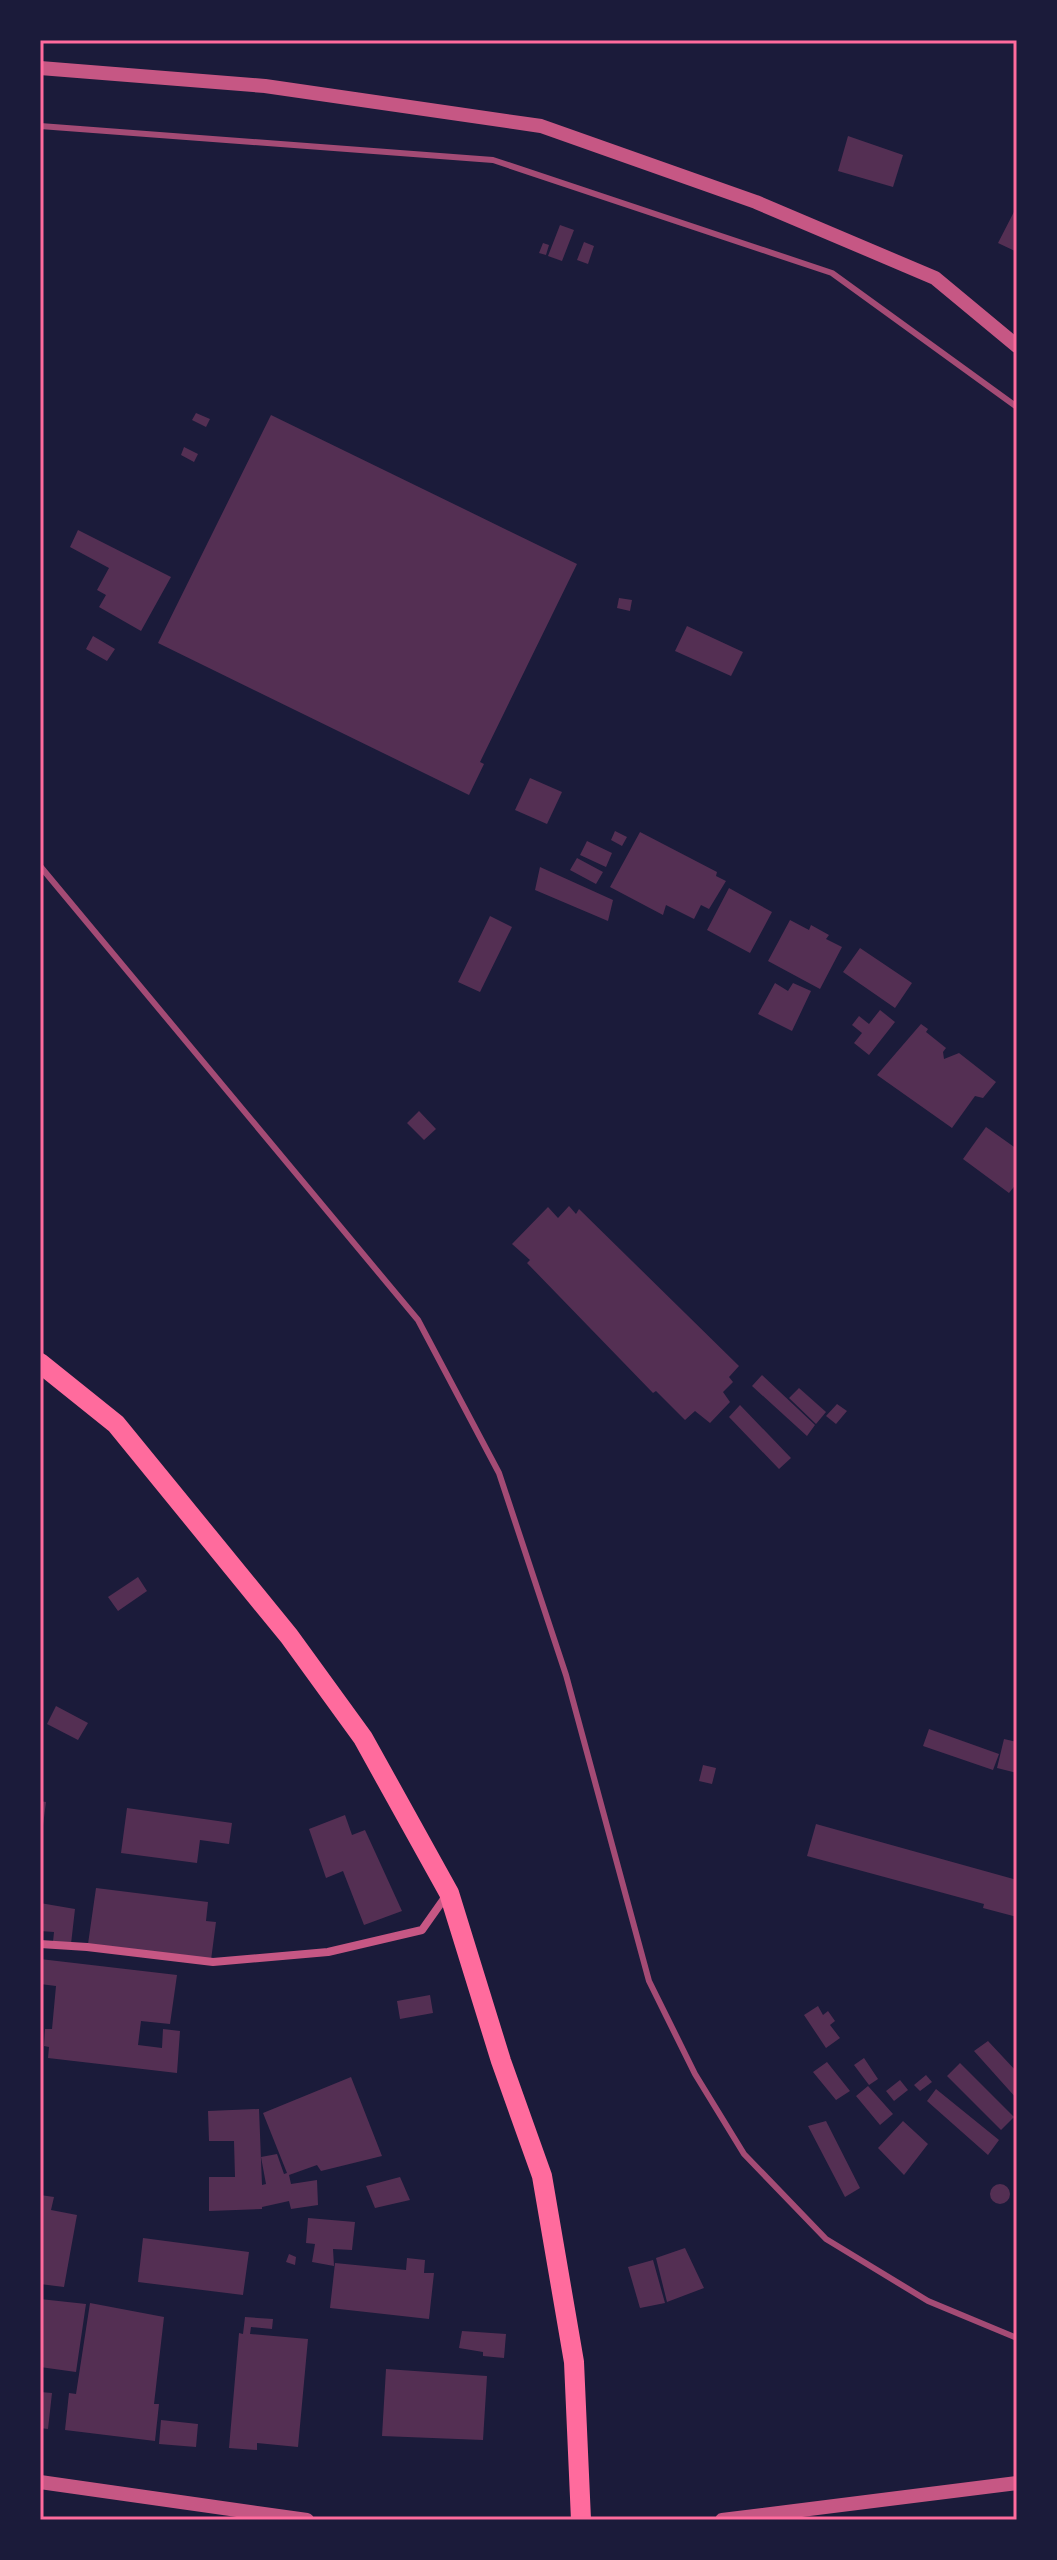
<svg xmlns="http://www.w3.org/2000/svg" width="1057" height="2560" viewBox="0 0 1057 2560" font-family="'PT Serif',serif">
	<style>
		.building { fill: #542f53 }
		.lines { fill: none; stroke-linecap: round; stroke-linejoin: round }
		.minor { stroke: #c65784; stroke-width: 8 }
		.tertiary { stroke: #c65784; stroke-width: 14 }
		.primary { stroke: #ff6b9d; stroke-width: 20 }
		.rail { stroke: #a44b75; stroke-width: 6 }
		.neatline { fill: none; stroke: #ff6b9d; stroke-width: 3 }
	</style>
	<rect width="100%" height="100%" fill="#1b1b3a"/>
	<path class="building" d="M848,136L903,155L893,187L838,171Z
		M1017,206V252L998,243Z
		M560,225L574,230L562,261L548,256Z
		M584,242L594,246L588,264L577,260Z
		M543,243L549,245L546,255L539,253Z
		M196,413L210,419L206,427L192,420Z
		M271,415L577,564L480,762L484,764L469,795L158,643Z
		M184,447L198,454L194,462L181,455Z
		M78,530L171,577L141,631L99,607L106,595L97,590L109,568L70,547Z
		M619,598L632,600L630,611L617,608Z
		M687,626L743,652L731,676L675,651Z
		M93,636L115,649L107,661L86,649Z
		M530,778L562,792L547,824L515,810Z
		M615,831L627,837L622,846L611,840Z
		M640,832L717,872L716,876L726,881L709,909L701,905L694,919L666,905L663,915L610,887Z
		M587,841L612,853L606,867L580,855Z
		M577,858L603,872L596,884L570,870Z
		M540,867L613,900L608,921L535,890Z
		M729,888L772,912L750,953L707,930Z
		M490,916L512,927L480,992L458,982Z
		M790,920L809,930L811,925L829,935L826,939L842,947L820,989L768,961Z
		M860,948L912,983L895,1008L843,972Z
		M775,983L788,991L793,983L811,991L792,1031L758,1014Z
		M880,1010L895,1022L869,1055L854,1043L862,1033L852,1025L859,1016L869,1024Z
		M921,1024L928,1029L926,1032L946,1048L943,1052L944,1059L959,1053L996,1082L983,1098L975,1096L952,1128L877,1075Z
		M419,1111L436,1129L424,1140L407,1123Z
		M986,1127L1017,1149V1183L1009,1193L963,1159Z
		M569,1206L576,1214L579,1209L739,1366L729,1377L733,1382L723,1392L730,1402L710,1423L695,1411L685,1420L656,1391L653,1393L527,1263L530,1260L512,1244L548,1207L558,1218Z
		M762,1375L815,1425L807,1436L752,1386Z
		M799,1388L826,1412L816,1424L789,1398Z
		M837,1404L847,1411L836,1424L826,1416Z
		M740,1405L791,1458L779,1469L729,1417Z
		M138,1577L147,1591L118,1611L108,1597Z
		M56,1706L88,1723L78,1740L47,1724Z
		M929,1729L999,1754L993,1770L923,1746Z
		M1004,1739L1017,1742V1773L997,1768Z
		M703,1765L716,1768L712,1784L699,1781Z
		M40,1801L46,1802L42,1833H40Z
		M127,1808L232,1823L229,1844L200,1840L197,1863L121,1853Z
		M345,1815L352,1835L365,1830L402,1911L364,1925L343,1871L326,1878L309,1829Z
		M816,1824L1017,1880V1917L983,1908L984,1904L807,1856Z
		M96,1888L208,1902L206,1921L216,1922L211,1960L88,1944Z
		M40,1903L75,1909L71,1944L53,1942L54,1932L40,1931Z
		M40,1959L177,1975L170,2024L141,2021L138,2045L162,2048L163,2029L180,2031L177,2073L48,2058L49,2047L44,2046L45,2029H52L56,1986L40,1984Z
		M430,1995L433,2013L400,2019L397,2001Z
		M818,2006L823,2015L828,2011L835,2021L830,2025L840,2038L826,2048L804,2015Z
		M988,2041L1017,2072V2099L974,2051Z
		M864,2058L878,2079L869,2085L854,2065Z
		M827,2062L850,2091L836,2100L813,2072Z
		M960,2063L1014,2117L1001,2130L947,2076Z
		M926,2075L932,2082L920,2091L914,2085Z
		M351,2077L382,2156L321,2171L317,2165L289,2175L291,2184L317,2180L318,2205L291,2209L289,2201L262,2207V2209L209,2211V2177H235L234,2141H209L208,2111L259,2109L262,2185L266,2184L261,2157L277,2154L284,2174L287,2173L263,2113Z
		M900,2080L908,2090L894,2101L886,2091Z
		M868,2086L893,2114L880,2125L856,2096Z
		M936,2089L999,2140L988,2155L927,2101Z
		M826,2121L860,2188L845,2197L808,2126Z
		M903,2121L928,2144L904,2175L878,2148Z
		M400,2177L410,2200L375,2208L366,2186Z
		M990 2194a10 10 0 1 1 20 0a10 10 0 1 1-20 0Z
		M40,2195L54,2197L51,2210L77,2215L64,2287L40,2284Z
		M308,2218L355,2222L352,2250L333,2249L334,2266L312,2262L315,2244L306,2243Z
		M143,2238L249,2252L243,2295L138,2282Z
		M685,2248L704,2288L667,2302L656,2258Z
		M289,2254L296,2257L295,2265L286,2262Z
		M407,2258L425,2260L424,2273H434L429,2319L330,2308L335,2263L406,2270Z
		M653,2260L665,2303L640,2308L628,2267Z
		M40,2299L86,2304L76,2372L40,2367Z
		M90,2303L164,2317L154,2404H159L155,2441L65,2430L69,2393L76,2394Z
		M245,2317L273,2319L272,2329L251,2327L250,2334L308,2339L298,2447L257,2443V2450L229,2448L239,2333L243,2334Z
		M462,2331L506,2334L504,2358L483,2356V2352L459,2348Z
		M386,2369L487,2376L483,2440L382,2436Z
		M40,2392L52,2393L48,2429L40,2428Z
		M161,2420L198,2424L196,2447L159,2444Z"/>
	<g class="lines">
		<path class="minor" d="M40,1944L87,1947L213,1962L328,1952L422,1930L446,1896"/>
		<path class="tertiary" d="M40,68L265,86L541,126L756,202L935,278L1017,346
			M40,2482L307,2520
			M722,2520L1017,2483"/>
		<path class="primary" d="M40,1363L116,1424L289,1636L363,1738L449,1893L501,2061L542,2176L574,2362L581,2520"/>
		<path class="rail" d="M40,126L493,160L832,273L1017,407
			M40,866L418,1320L499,1473L566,1675L649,1981L695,2074L744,2154L826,2239L928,2301L1017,2338"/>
	</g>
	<rect width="1057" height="2560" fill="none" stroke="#1b1b3a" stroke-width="84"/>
	<rect x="42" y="42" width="973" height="2476" class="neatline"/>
</svg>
